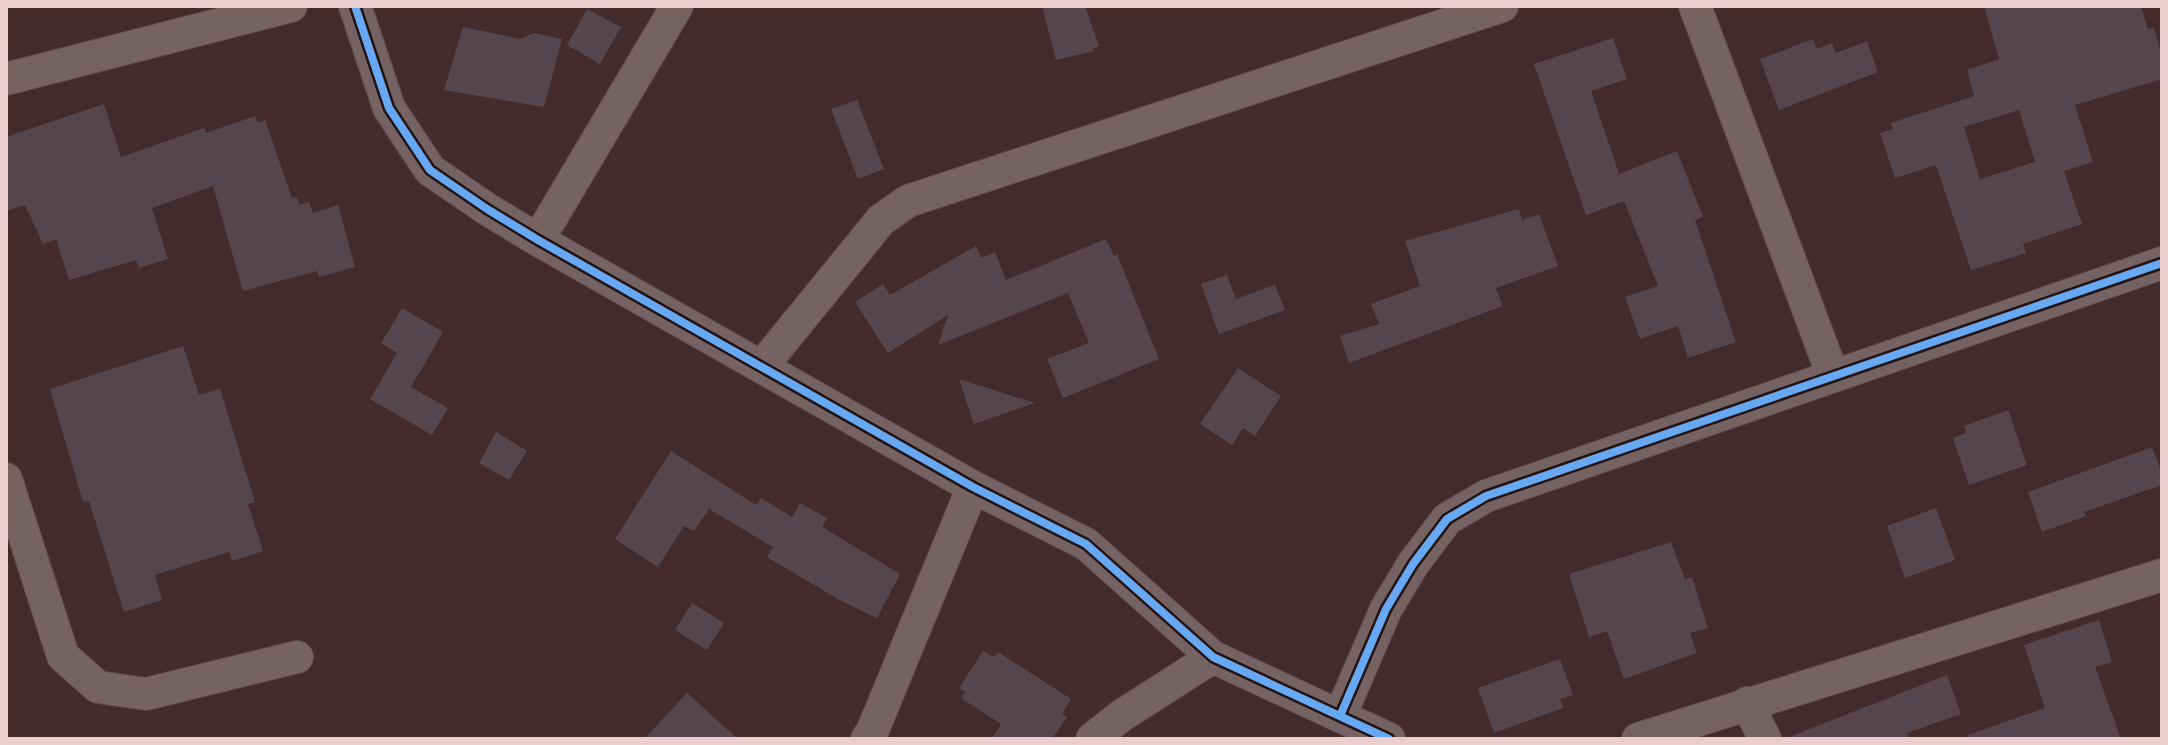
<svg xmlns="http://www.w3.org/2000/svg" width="2168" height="745" viewBox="0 0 2168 745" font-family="'Times New Roman',serif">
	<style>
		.building { fill: #55464d; fill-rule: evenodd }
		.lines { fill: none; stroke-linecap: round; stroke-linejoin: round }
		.minor-casing { stroke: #5e494b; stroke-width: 34 }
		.minor { stroke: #756263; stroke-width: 32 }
		.cycleway-casing { stroke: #251213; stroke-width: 13 }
		.cycleway { stroke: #66a8f1; stroke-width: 8 }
	</style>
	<rect width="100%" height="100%" fill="#422b2d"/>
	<path class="building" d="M1042,6H1085L1099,46L1093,48L1094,51L1056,60Z
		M1984,6H2141L2148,29L2154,28L2162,56V79L2075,105L2093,162L2064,171L2082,224L2023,244L2026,253L1971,270L1936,165L1895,178L1880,133L1893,129L1891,123L1974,96L1967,70L1999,59ZM2019,110L2035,162L1980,179L1964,127Z
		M587,9L621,27L600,64L567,45Z
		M463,27L521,39L534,33L562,39L544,107L444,90Z
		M1613,38L1627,79L1591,91L1619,174L1677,151L1703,217L1695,220L1736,342L1688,358L1678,326L1640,339L1625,297L1658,286L1624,201L1586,215L1534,64Z
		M1813,39L1817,49L1832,43L1836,53L1867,41L1878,72L1779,110L1760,59Z
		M857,100L884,169L858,179L831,109Z
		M104,104L121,157L204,128L206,133L255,116L258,123L265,120L292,198L297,197L299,205L309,202L313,213L338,205L355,267L319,277L317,271L243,291L213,186L152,208L168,259L139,268L136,260L69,280L56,239L43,244L25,205L6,211V137Z
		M1519,209L1522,220L1539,214L1558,266L1496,288L1503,306L1349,363L1340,336L1379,324L1371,304L1420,286L1405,241Z
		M1106,239L1114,256L1117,254L1159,359L1063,398L1047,359L1089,343L1068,293L938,345L948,315L888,353L855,302L883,284L890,295L976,246L981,258L995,252L1006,280Z
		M1227,275L1236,299L1275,285L1285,310L1219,334L1201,284Z
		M402,308L443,332L411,387L448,408L432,435L370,399L397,353L381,343Z
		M183,346L199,395L220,389L255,502L248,504L263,551L232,561L229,552L155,575L162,600L124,612L89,501L83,502L50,389Z
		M1238,368L1281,396L1255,436L1243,428L1232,445L1200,424Z
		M959,379L1035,403L974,424Z
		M2008,410L2027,465L1969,485L1953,438L1966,433L1964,426Z
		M496,432L527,451L509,480L479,463Z
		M2152,447L2162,474V485L2084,512L2086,516L2042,532L2028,492Z
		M671,451L756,505L761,498L792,517L800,503L827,518L822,527L900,574L877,618L841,601L767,557L773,547L709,509L694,531L684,526L658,567L615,539Z
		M1936,508L1955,560L1905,578L1887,526Z
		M1671,542L1685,579L1692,577L1708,628L1690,633L1697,653L1624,679L1607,631L1589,637L1569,574Z
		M692,603L724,623L707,650L675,630Z
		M2099,620L2112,662L2095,667L2121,739H1969L1968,735L2045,708L2024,645Z
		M983,651L994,657L998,652L1071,699L1062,714L1067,717L1052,739H992L1001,724L961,698L965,692L959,688Z
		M1560,659L1573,695L1560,699L1563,708L1494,733L1478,688Z
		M1947,675L1961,714L1907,733L1910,739H1784Z
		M687,693L738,739H644Z"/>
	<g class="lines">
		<defs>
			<path id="minor" d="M355,6L389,108L430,170L487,209L538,240L973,487L1086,544L1213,657L1389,739
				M1695,6L1833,376
				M6,79L291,6
				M538,240L677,6
				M763,365L881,220L908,201L1502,6
				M6,479L63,656L98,687L146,694L297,657
				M1747,703L1765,739
				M1340,716L1386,609L1413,564L1447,519L1486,496L2162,263
				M867,739L872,732L973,487
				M1092,739L1121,716L1213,657
				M1638,739L2162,575"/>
		</defs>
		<use href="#minor" class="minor-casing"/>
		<use href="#minor" class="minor"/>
		<defs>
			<path id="cycleway" d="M355,6L389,108L430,170L487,209L538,240L973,487L1086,544L1213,657L1389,739
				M1340,716L1386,609L1413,564L1447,519L1486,496L2162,263"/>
		</defs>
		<use href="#cycleway" class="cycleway-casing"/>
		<use href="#cycleway" class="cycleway"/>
	</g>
	<rect width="2168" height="745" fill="none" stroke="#ebcecf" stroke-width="16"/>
</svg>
